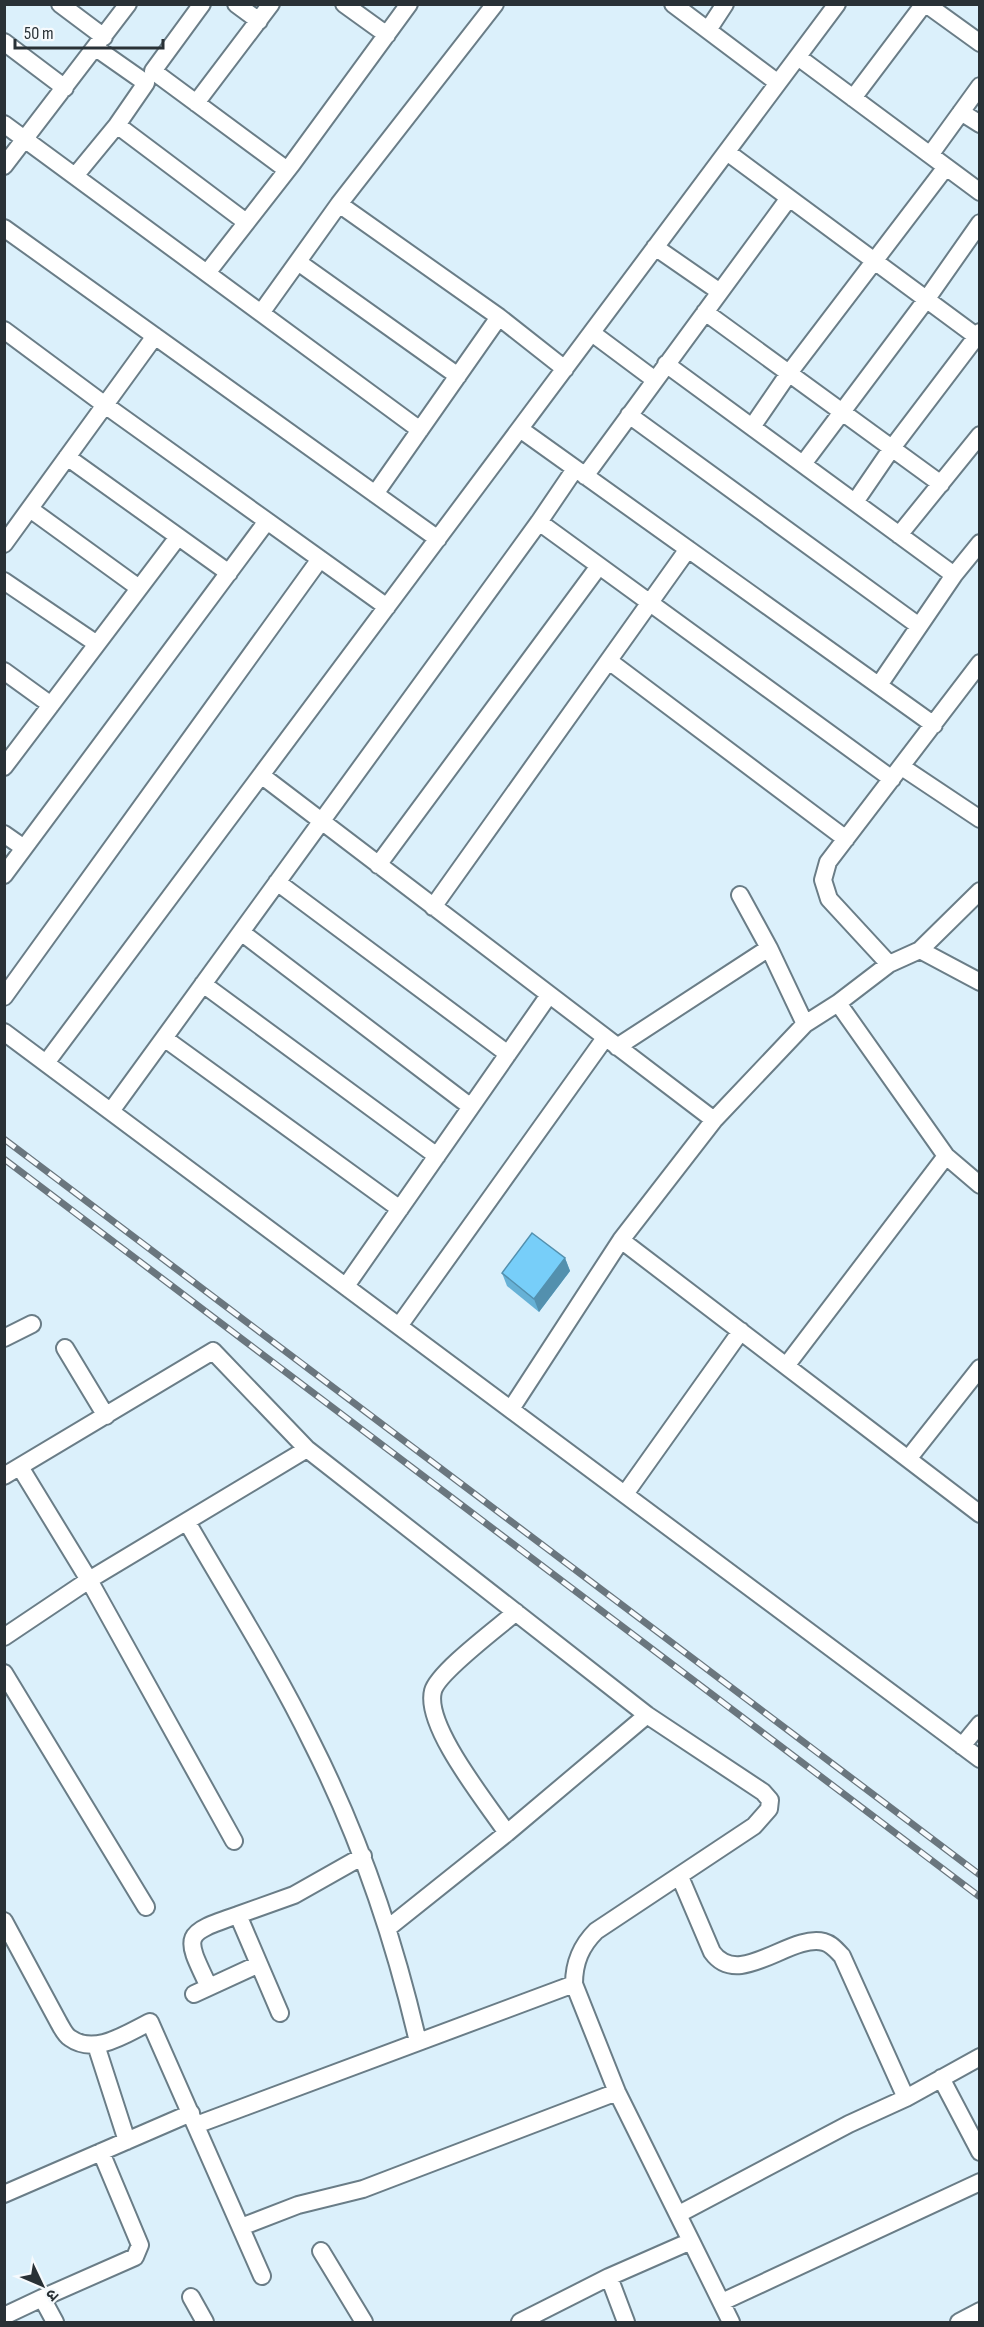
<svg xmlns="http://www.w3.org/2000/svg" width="984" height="2327" viewBox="0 0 984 2327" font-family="'Sofia Sans Condensed','Noto Sans Devanagari',sans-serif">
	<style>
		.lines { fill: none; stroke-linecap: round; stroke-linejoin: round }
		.minor-casing { stroke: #6a7d87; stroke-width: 20 }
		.minor { stroke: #fff; stroke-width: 16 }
		.rail-casing { stroke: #6a767e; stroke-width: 7 }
		.rail { stroke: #f6fafd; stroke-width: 4.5; stroke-dasharray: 14; stroke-linecap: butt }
		.wall { fill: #66b1d6 }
		.shaded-wall { fill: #5390ae }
		.building { fill: #77cef9; stroke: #5390ae; stroke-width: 1.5 }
	</style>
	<rect width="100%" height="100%" fill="#dbf0fb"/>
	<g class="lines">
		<defs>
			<path id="minor" d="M60,4L104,37
				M202,4L153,71L287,170
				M236,4L259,21
				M344,4L387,35
				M673,4L778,83
				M926,4L980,43
				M708,30L725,4
				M4,42L65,88
				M798,57L980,192
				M853,98L924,4
				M196,103L271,4
				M961,112L980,124
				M4,124L420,430
				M117,125L246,222
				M727,152L980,339
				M930,155L980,86
				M4,166L128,4
				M75,176L117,125L146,83L96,48
				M339,204L499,317L565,369
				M4,228L438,539
				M655,247L720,292
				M298,262L458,376
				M207,273L292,164L409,4
				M705,312L941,484
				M261,313L339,204L495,4
				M4,330L105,405L387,607
				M592,333L655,380
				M666,364L954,575
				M629,415L919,626
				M752,427L789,373L946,167
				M520,429L934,725
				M67,457L229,573
				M803,464L926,300L980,223
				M585,476L789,198
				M375,494L499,317
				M855,502L892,448L980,332
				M30,509L139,588
				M539,522L892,779
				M899,535L980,435
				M4,544L155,336
				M4,581L97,644
				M609,661L846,839
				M4,671L51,705
				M879,685L954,575L980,543
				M4,767L178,537
				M902,767L980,819
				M261,775L714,1120
				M4,834L24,848
				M378,865L599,566
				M4,875L267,521
				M277,882L508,1054
				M740,895L769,948L805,1024
				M433,907L688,549
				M241,932L471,1107
				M920,950L980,891
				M889,964L829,899L823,880L828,862L980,663
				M203,984L437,1156
				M4,997L320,559
				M838,1003L946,1156L980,1185
				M4,1032L980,1759
				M164,1038L400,1209
				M617,1047L769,948
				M46,1063L837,4
				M111,1111L539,522L575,469
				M621,1240L908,1459
				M346,1286L549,995
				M399,1326L605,1038
				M4,1338L32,1324
				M65,1348L106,1416
				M786,1366L946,1156
				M980,1368L908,1459L980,1514
				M511,1409L621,1240L714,1120L805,1024L838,1003L889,964L920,950L980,982
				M20,1467L89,1580L234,1841
				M4,1476L213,1351L307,1449L647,1715L763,1792L770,1800L769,1809L754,1826L596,1931C581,1946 574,1962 574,1984L617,2092L691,2241
				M625,1494L741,1331
				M187,1522C229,1595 275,1667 312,1743C360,1838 394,1938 418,2042
				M4,1637L89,1580L307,1449
				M4,1673L146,1907
				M962,1746L980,1724
				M507,1833L647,1715
				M680,1877L712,1952C739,1990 790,1933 824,1942C832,1944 837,1951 842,1956L906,2098
				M4,1921L59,2023C62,2028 65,2035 70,2038C95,2056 127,2033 150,2022L262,2276
				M388,1928L507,1833C487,1803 424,1726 433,1691C438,1672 499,1627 516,1612
				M209,1987C184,1935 182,1934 238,1915
				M194,1994L259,1964
				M280,2013L238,1915L294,1895L363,1856
				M96,2045L127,2141
				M941,2078L980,2152
				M196,2125L574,1984
				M4,2194L191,2113
				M679,2214L849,2124L906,2098L980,2057
				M241,2227L298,2205L363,2189L617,2092
				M321,2251L364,2322
				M609,2277L626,2322
				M191,2297L205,2322
				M42,2298L135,2257L140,2245L101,2152
				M722,2302L980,2182
				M4,2316L42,2298L55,2322
				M520,2322L609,2277L691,2241L731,2322
				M959,2322L980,2311"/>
		</defs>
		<use href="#minor" class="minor-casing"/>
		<use href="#minor" class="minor"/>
		<defs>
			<path id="rail" d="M4,1139L980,1875
				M4,1159L980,1897"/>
		</defs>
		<use href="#rail" class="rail-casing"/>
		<use href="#rail" class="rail"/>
	</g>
	<path class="wall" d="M565,1258L570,1271L539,1312L507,1286L502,1273Z"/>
	<path class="shaded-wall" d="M565,1258L570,1271L539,1312L534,1299Z"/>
	<path class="building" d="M532,1233L565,1258L534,1299L502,1273Z"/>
	<rect width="984" height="2327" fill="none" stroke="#293136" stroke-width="12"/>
	<g transform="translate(42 2285) rotate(134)" stroke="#f6fafd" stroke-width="4.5" paint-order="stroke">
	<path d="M0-4.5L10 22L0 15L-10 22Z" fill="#293136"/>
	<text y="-9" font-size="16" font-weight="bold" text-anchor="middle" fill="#293136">उ</text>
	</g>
	<path d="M15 39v9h148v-9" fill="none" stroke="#293136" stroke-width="3"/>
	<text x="24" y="39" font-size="18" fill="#293136" stroke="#f6fafd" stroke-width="4.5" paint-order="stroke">50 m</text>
</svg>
